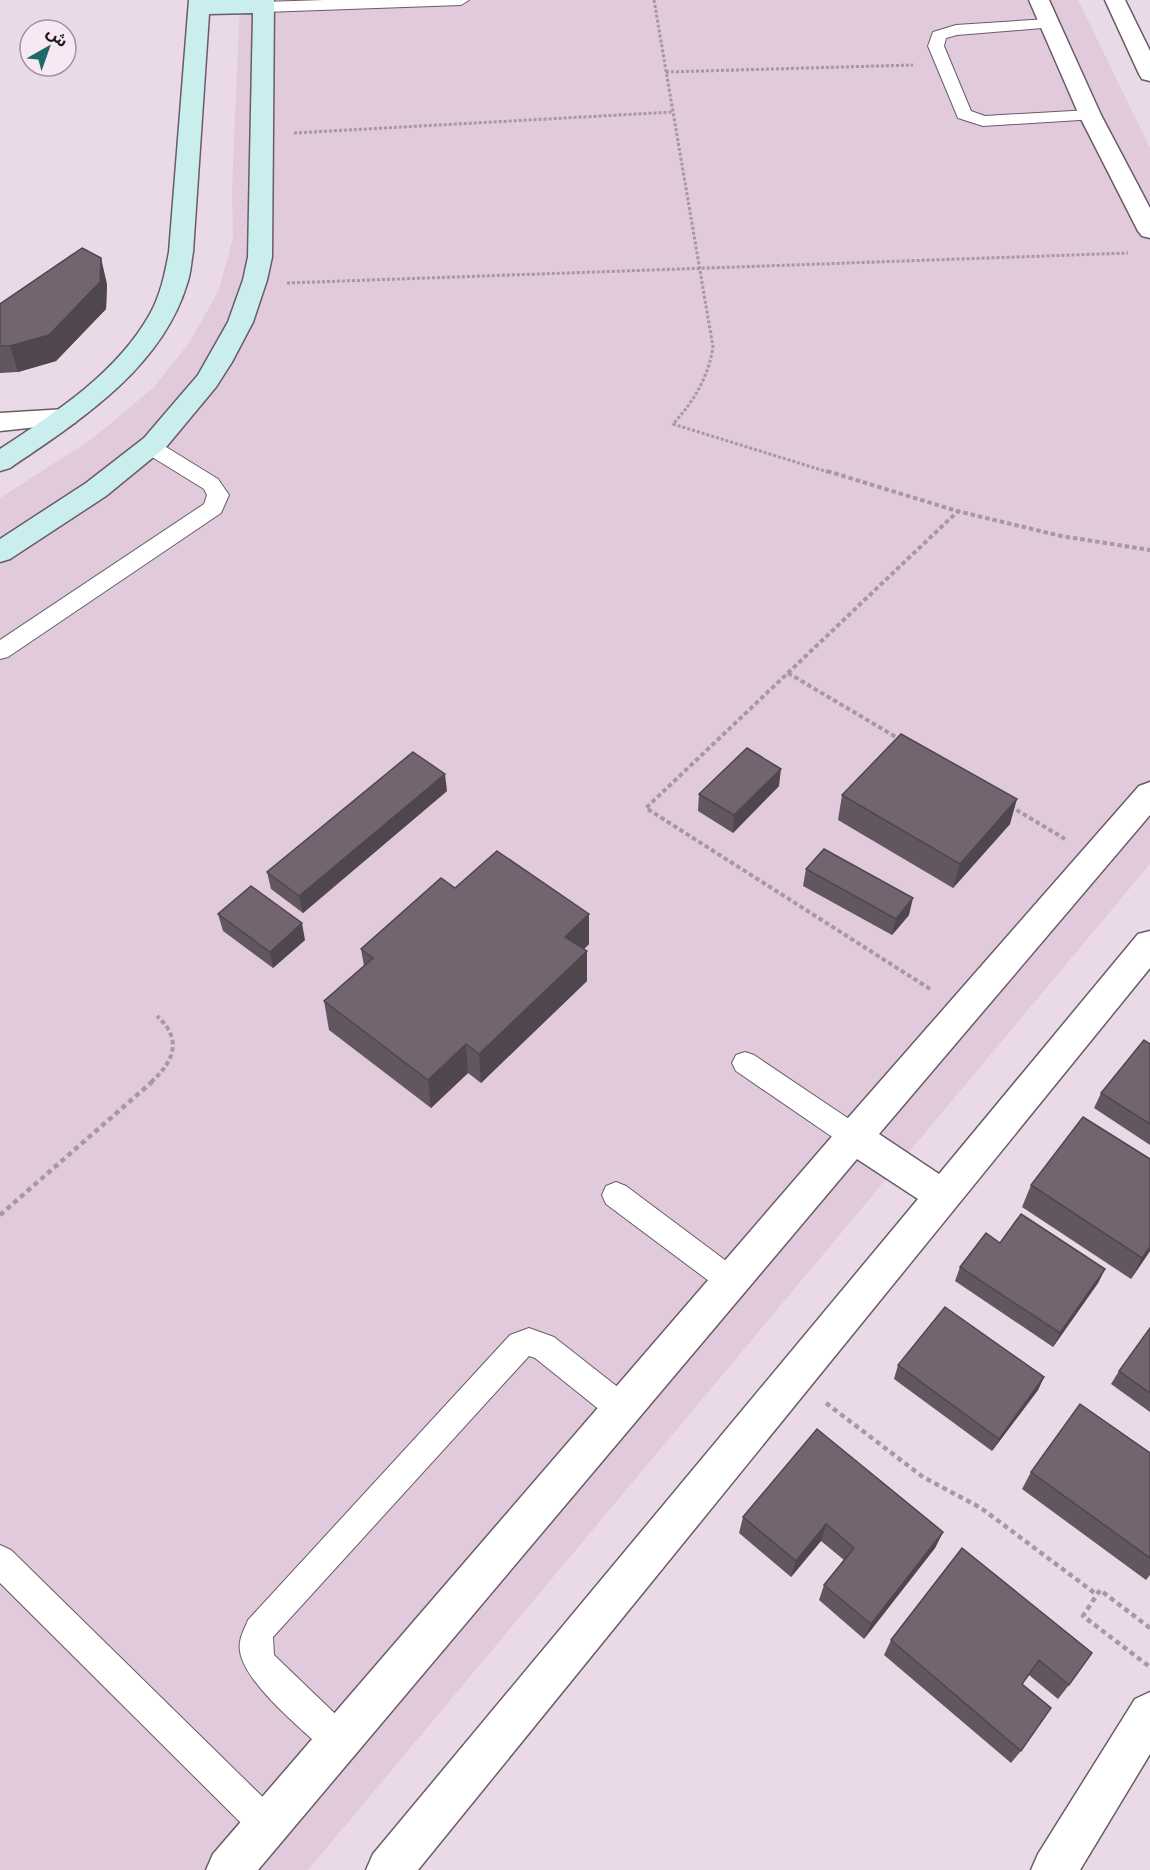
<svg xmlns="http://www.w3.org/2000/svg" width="1150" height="1870" viewBox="0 0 1150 1870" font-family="'Titillium Web','Noto Sans Arabic',sans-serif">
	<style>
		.built { fill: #e0cadb }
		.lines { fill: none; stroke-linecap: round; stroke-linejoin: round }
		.service-casing { stroke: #695c67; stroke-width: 2 }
		.minor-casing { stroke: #695c67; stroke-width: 3 }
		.tertiary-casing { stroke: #695c67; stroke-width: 3 }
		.secondary-casing { stroke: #695c67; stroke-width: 3 }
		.path-far2 { stroke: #a599a3; stroke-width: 3; stroke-dasharray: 3 2; stroke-linecap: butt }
		.path-far1 { stroke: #a599a3; stroke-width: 4; stroke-dasharray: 4.5 3; stroke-linecap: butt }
		.path { stroke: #a599a3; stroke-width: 4.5; stroke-dasharray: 5 4; stroke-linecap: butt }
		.service { fill: #fff; fill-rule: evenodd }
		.minor { fill: #fff; fill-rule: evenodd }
		.tertiary { fill: #fff; fill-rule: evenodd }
		.secondary { fill: #caeeed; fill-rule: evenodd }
		.wall { fill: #62575f }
		.shaded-wall { fill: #50474e }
		.building { fill: #72656f; stroke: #50474e; stroke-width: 1.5 }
	</style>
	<rect width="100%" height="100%" fill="#eadae7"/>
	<path class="built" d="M240,0H1078L1150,148V864L308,1870H0V498L92,439L153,388L189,343L219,290L233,238L232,190Z"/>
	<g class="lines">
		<defs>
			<path id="service" d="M324,0H469L461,5L264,12L256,7L264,2Z
				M1048,19L1054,21L1056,24L1054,27L957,35L946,38L944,46L971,111L985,116L1090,110L1096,111L1099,115L1096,119L983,126L958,118L928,46L933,32L956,25Z
				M151,440L158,442L218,479L229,495L221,513L8,657L0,659V640L204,504L207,495L204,489L144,452L141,447L144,442Z
				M745,1052L754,1055L864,1129L868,1137L864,1145L854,1149L844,1145L736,1071L732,1063L736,1055Z
				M616,1182L626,1186L741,1272L745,1281L741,1290L731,1294L721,1290L606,1204L602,1195L606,1186Z
				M529,1328L554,1337L633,1399L637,1409L633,1419L622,1424L611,1419L535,1358L529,1356L273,1637L274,1655L351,1729L356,1741L351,1753L339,1758L327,1753C303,1730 244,1683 240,1651C238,1640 244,1630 248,1620L510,1335Z
				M0,1545L11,1550L279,1813L284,1825L279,1837L267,1842L255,1837L0,1583Z"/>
			<path id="minor" d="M66,409L75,411L79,417L75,423L0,431V413Z
				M1150,1692V1754L1080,1870H1031L1038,1854L1135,1699Z"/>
			<path id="tertiary" d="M1029,0H1049L1101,115L1150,208V238L1142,236L1138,231L1079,115Z
				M1105,0H1125L1150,51V81L1142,79L1139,74Z
				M1150,782V815L879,1134L939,1174L1138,934L1150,931V968L418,1870H366L373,1854L918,1199L857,1159L258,1870H206L213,1854L841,1126L1139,786Z"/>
			<path id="secondary" d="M189,0H274L272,257L267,280L253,322L232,362L216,387L167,446L106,496L10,559L0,562V539L86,483L144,438L198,375L228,322L243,280L248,257L253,13L209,14L193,252C191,262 191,273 187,284C161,369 79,421 10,468L0,471V449C55,413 117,373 150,314C161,294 165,273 169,252Z"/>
		</defs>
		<use href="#service" class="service-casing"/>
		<use href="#minor" class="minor-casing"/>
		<use href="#tertiary" class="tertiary-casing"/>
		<use href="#secondary" class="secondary-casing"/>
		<path class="path-far2" d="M654,0L713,347C708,378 694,401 673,424L831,473
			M666,72L913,65
			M294,133L673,112
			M287,283L1128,253"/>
		<path class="path-far1" d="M827,471L957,511L1061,536L1150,550
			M788,673L901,740
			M1010,806L1065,839
			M930,989L646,808L957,512
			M151,1082C174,1062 183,1039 157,1016"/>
		<path class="path" d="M0,1215L153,1081
			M826,1403L923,1477L981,1508L1096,1594
			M1150,1628L1100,1590L1083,1616L1150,1667"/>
		<use href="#service" class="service"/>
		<use href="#minor" class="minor"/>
		<use href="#tertiary" class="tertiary"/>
		<use href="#secondary" class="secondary"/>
	</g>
	<path class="wall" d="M107,284L106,309L56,361L18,372L0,373V304Z
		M779,786L733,833L698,811L699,794Z
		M447,791L303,913L271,889L267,872Z
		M842,795L1010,824L953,888L838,820Z
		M806,869L909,915L892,935L803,886Z
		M218,914L305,940L273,968L223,931Z
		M589,944L584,949L587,981L481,1083L468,1073L431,1108L329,1030L324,1001L364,966L361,949Z
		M1150,1044V1145L1094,1108L1101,1093Z
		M1150,1159V1251L1131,1279L1022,1207L1031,1185Z
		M1000,1243L1105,1269L1098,1283L1053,1347L955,1281L960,1267Z
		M1150,1328V1412L1111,1384L1119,1371Z
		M898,1365L1044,1377L1038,1390L992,1451L894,1379Z
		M1150,1453V1575L1146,1580L1022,1489L1031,1472Z
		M743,1517L943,1532L935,1548L864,1639L819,1600L824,1585L844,1560L821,1541L791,1577L739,1533Z
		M962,1548L1069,1685L1058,1699L1029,1675L1022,1684L1021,1751L1011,1763L884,1655L891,1640Z"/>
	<path class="shaded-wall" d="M101,258L107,284L106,309L56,361L18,372L10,346Z
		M781,769L779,786L733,833L734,815Z
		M445,774L447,791L303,913L299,896Z
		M1017,799L1010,824L953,888L960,864Z
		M913,898L909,915L892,935L896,919Z
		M589,914V944L566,967L565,937Z
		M302,923L305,940L273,968L270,952Z
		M587,951V981L481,1083L479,1054Z
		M466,1044L468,1073L431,1108L428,1080Z
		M1150,1247V1251L1131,1279L1142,1258Z
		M1105,1269L1098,1283L1053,1347L1060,1333Z
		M1044,1377L1038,1390L992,1451L999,1439Z
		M826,1524L821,1541L791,1577L796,1561Z
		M943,1532L935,1548L864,1639L871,1624Z"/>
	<path class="building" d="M82,248L101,258L100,282L49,335L10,346H0V304Z
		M901,734L1017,799L960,864L842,795Z
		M747,748L781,769L734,815L699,794Z
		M413,752L445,774L299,896L267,872Z
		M824,849L913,898L896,919L806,869Z
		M497,851L589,914L565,937L587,951L479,1054L466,1044L428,1080L324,1001L373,958L361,949L441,878L455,888Z
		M251,886L302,923L270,952L218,914Z
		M1144,1040L1150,1044V1124L1101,1093Z
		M1083,1117L1150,1159V1247L1142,1258L1031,1185Z
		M1021,1214L1105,1269L1060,1333L960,1267L986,1233L1000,1243Z
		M945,1307L1044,1377L999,1439L898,1365Z
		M1150,1328V1393L1119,1371Z
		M1080,1404L1150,1453V1558L1031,1472Z
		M817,1429L943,1532L871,1624L824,1585L854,1548L826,1524L796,1561L743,1517Z
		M962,1548L1092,1653L1069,1685L1039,1660L1022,1684L1051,1708L1021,1751L891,1640Z"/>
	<g transform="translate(48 48) rotate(40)"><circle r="28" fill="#f7e8f4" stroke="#a1959e" stroke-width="1.5"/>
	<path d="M0-4.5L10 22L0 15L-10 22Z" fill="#1d6967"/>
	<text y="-9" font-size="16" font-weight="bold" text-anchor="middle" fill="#1f191e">ش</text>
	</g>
</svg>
